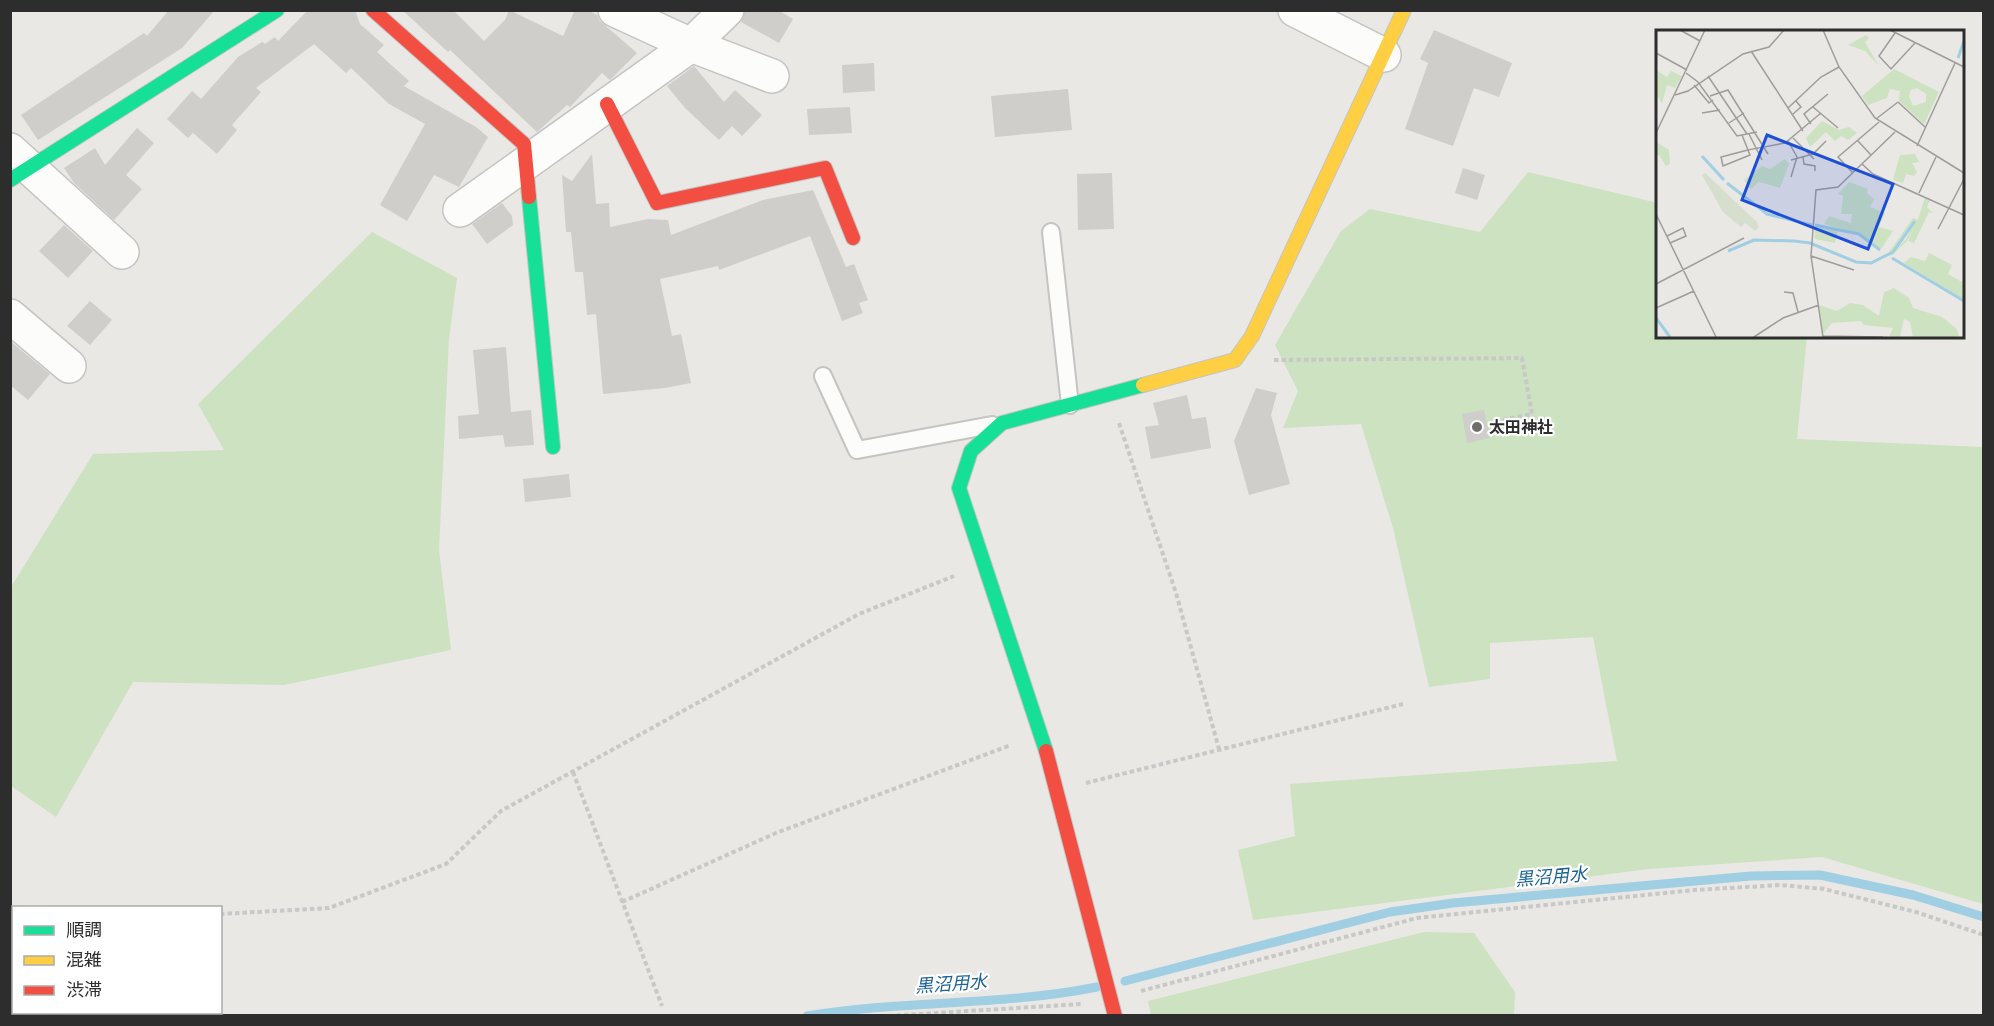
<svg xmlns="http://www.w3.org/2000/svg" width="1994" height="1026" viewBox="0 0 1994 1026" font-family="'Noto Sans','Noto Sans JP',sans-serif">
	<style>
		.green { fill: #cce2c1 }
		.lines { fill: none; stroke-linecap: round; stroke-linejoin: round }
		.stream { stroke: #a0cee3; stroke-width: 9 }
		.building { fill: #cfcecb }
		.lane-casing { stroke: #c4c4c4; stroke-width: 20 }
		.street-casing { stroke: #c4c4c4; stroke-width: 36 }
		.fast-casing { stroke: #c4c4c4; stroke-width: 16 }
		.slow-casing { stroke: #c4c4c4; stroke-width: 16 }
		.jam-casing { stroke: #c4c4c4; stroke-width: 16 }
		.path { stroke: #c8c8c8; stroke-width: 4; stroke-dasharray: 4.5 3; stroke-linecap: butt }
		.lane { stroke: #fcfcfb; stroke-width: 16 }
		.street { stroke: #fcfcfb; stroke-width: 33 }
		.fast { stroke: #16e098; stroke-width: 14 }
		.slow { stroke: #ffcf43; stroke-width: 14 }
		.jam { stroke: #f24e42; stroke-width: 14 }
		.poi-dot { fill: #6f6e6d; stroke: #fff; stroke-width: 2 }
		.labels { text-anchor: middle; stroke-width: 4.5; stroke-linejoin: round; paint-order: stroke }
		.poi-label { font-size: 16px; font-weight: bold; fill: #2d2d2d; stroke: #fff; text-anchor: start }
		.water-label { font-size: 18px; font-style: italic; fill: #1c6393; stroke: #fff }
		.inset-river { fill: none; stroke: #a0cee3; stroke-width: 3 }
		.inset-road { fill: none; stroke: #9e9d9b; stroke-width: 1.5 }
		.view { fill: #1d4ed8; fill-opacity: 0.15; stroke: #1d4ed8; stroke-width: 3 }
		.inset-edge { fill: none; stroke: #2d2d2d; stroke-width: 3 }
	</style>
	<rect width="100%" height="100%" fill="#eae8e4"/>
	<path class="green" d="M1528,172L1658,203V336H1807L1797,439L1983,447V904L1822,857L1649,869L1253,920L1238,850L1295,836L1290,784L1617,761L1593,637L1490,643V679L1429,687L1393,528L1361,424L1283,428L1298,391L1275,345L1341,231L1370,209L1480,232Z
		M372,232L457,278L449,339L439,550L451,650L284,685L133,682L56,817L11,786V587L93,454L224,450L198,404Z
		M1424,932L1474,933L1515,992L1514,1015H1151L1148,1001Z"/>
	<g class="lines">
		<path class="stream" d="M1125,981L1390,912L1453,903L1751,876L1820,875L1913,895L1984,917
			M10,988L14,989
			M124,1012L138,1016
			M807,1016C903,1000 1002,1006 1097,987"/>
	</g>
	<path class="building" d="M169,10H215L182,48L38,140L21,115L144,33L147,36Z
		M308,10H355L360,24L384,45L377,52L409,81L404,86L476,127L488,137L459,187L434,175L407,221L380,205L425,124L389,104L351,68L346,73L314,44L256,88L261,92L232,125L237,130L217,154L193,133L188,138L167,119L192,91L201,99L238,57L262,42L265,44L275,37L278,41Z
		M402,10H453L484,41L505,20L509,10L563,36L575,10H588L597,15L600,21L637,53L610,80L602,73L570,107L567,105L537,132L450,50L448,52Z
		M745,10H778L793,19L779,43L741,22Z
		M1434,30L1512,63L1499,97L1474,88L1453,146L1405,129L1428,63L1420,59Z
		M874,63L875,91L843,93L842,65Z
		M694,66L724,102L735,90L762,115L742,136L732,126L719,140L685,108L667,86Z
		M1068,89L1072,130L995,137L991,96Z
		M850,107L852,133L809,135L807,109Z
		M137,128L154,143L126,175L142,189L114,220L74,183L64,168L95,148L105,165Z
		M592,154L596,204L609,203L610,227L648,219L668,220L671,235L763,200L813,190L846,267L854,264L868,300L859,303L863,313L842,321L810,236L719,270L718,266L660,279L672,336L681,334L691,383L665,388L603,394L596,314L587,315L583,272H575L571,232H566L562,175L572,181Z
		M1463,168L1485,175L1477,200L1455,193Z
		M1112,173L1114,229L1078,230L1077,174Z
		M502,203L512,216L513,225L487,244L472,224Z
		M64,225L93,251L68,278L39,251Z
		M90,301L112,320L90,345L67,326Z
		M10,341L50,374L28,400L10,385Z
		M506,347L511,412L531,410L534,445L505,447L503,435L459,439L458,416L479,414L473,350Z
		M1256,388L1277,393L1271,415L1290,484L1249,495L1234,441Z
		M1187,395L1192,419L1206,417L1211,448L1151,459L1145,427L1159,425L1153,403Z
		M1484,410L1490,438L1467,443L1462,414Z
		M569,474L571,497L525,502L523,479Z"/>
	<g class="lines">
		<defs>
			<path id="lane" d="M1051,232L1070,405
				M823,376L857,450L992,425"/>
			<path id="street" d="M615,10L691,45L772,76
				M1295,10L1384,55
				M10,150L122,252
				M460,210L691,45L727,10
				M10,316L69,366"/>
			<path id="fast" d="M10,180L277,10
				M529,197L553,447
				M1046,751L959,488L971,451L1002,423L1143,385"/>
			<path id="slow" d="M1143,385L1235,360L1252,336L1404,10"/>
			<path id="jam" d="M373,10L524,144L529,197
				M607,104L657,203L825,168L853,238
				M1046,751L1115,1016"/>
		</defs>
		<use href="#lane" class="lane-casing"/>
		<use href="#street" class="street-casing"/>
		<use href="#fast" class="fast-casing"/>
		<use href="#slow" class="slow-casing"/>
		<use href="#jam" class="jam-casing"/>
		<path class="path" d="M1274,360L1522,358L1532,414L1497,421
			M1119,423L1176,593L1219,749
			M573,772L662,1006
			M1086,783L1403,704
			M622,902L776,833L1011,745
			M220,914L329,908L446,864L501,811L859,614L954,576
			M1141,991L1417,918L1694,890L1781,885L1824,889L1916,912L1984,935
			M10,996L14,997
			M82,1012L96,1016
			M889,1016L1081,1004"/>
		<use href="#lane" class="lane"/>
		<use href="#street" class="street"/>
		<use href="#fast" class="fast"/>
		<use href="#slow" class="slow"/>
		<use href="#jam" class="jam"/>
	</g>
	<circle class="poi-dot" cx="1477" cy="427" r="6"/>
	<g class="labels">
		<g class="poi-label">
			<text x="1489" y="433">太田神社</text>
		</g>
		<g class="water-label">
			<text transform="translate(1551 877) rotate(-5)" y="6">黒沼用水</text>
			<text transform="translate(951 984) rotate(-4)" y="6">黒沼用水</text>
		</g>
	</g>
	<g transform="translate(1656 30)">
		<rect width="308" height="308" fill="#eae8e4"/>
		<path d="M210,5L213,8L209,12L223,36L209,21L192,15ZM238,39L283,62L268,94L243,71L244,61L234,59L231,68L212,75L206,66ZM261,58L270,64V72L257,76L253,66L255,60ZM0,40L11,47L15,41L26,46L19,58L11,55L6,73L0,64ZM166,91L183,100L193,97L201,103L192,110L185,106L179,111L170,102L154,117L150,108ZM0,112L13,120L14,134L10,136L3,125H0ZM259,124L263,132L256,133L261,142L258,146L250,144L247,153L237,150L244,125ZM129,129L133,134L124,158L103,152L95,159L88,150L106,136L114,139ZM193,152L212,159L211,163L218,169L214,177L229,183L223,197L237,201L225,219L205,204L168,194L173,186L195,193L196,184H185L187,166L182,164ZM269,167L274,170L271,177L277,183L273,182L258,213L252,211L259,196L251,211L231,230L250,209L259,190L247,211L229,228L257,188L262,190ZM159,197L182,200L179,213L159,209ZM273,223L296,235L292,244L306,252L307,249V269L248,233L255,227L269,231ZM238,258L253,268L257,278L286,287L301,299L303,307H257L254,292L248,289L244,307H233L237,298L208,295L205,291L176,293L167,304L163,275L181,281L194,273L207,275L223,286L228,262Z" fill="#cce2c1" fill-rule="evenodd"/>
		<path d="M49,143L101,192L103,197L99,201L89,193L85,197L67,182L46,145Z" fill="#d6decd"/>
		<path class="inset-river" d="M302,28L308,11M46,126L68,150M71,153L111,184L156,195M159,195L203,204L224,220M72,221L98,210L138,211L154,213L200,232L215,233L237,222L259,191M236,228L308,271M0,288L14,307"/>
		<path class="inset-road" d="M24,0L44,11M167,0L183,37L219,88L308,143M234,0L308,37M239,3L223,26L235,39L259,13M95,21L147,101M0,23L31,40M30,43L42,52L81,106L101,102M52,46L91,104M38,55L53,73L57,70M19,65L32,61L87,24L113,17L128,0M54,66L72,60L112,124M242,72L269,97M157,77L182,98M132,78L165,47L183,37M46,83L64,80M137,84L145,77L140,71M220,89L242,72M73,93L88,83M155,94L148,84L172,64M0,103L49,0M93,104L106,130M86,105L92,120L129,113L165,83M137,108L158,129M201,110L215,125M132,111L141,127L135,147M261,116L299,33M92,120L94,125L67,136L65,127ZM147,127L148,134L159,136V141M135,130L157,124L170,111M206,134L217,144L308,185M197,143L182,127L223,92M263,163L280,127M0,184L60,307M282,199L308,149M11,206L27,198L30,206L14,213M155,226L198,240M0,254L88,208M128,262L137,263L142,282M0,278L38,261M167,306L227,307M98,307L127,288L163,275M167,307L155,226L160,160L182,157L239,102"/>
		<path class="view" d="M111,105L237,154L212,219L86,170Z"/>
		<rect width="308" height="308" class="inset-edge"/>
	</g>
	<rect width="1994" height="1026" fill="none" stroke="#2d2d2d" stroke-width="24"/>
	<rect x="12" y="906" width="210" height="108" fill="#ffffff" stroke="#ababab" stroke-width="1.5"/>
	<rect x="24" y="926" width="30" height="9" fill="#16e098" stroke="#ababab" stroke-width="1.5"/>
	<text x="66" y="936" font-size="18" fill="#2d2d2d">順調</text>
	<rect x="24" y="956" width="30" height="9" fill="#ffcf43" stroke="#ababab" stroke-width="1.5"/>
	<text x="66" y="966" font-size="18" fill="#2d2d2d">混雑</text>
	<rect x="24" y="986" width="30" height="9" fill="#f24e42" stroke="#ababab" stroke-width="1.5"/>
	<text x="66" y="996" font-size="18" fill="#2d2d2d">渋滞</text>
</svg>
